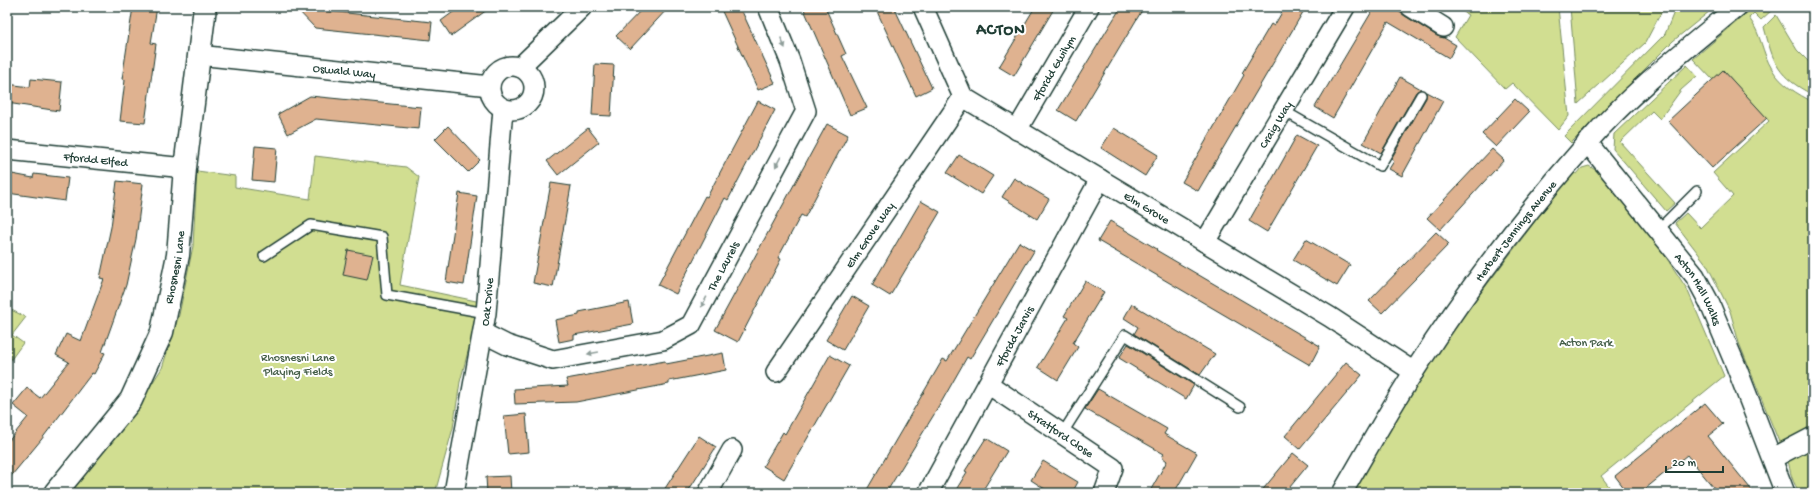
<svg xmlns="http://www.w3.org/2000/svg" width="1820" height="500" viewBox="0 0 1820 500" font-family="'Gochi Hand',sans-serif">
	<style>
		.green { fill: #d1de91; stroke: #788e62 }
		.building { fill: #dfb290; stroke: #1f3d34 }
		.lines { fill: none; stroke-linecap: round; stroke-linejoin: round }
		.lane-casing { stroke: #1f3d34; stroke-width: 12 }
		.street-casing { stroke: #1f3d34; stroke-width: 22 }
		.secondary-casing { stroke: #1f3d34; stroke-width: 25 }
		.lane { stroke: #fff; stroke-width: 9 }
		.street { stroke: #fff; stroke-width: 19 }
		.secondary { stroke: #fff; stroke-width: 22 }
		.oneway { fill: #8f9e9a }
		.labels { text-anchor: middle; stroke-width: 4; stroke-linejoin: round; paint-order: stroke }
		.street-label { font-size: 12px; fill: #1f3d34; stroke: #fff }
		.park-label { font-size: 12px; fill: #435d47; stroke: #fff }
		.district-label { font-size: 16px; font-weight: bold; letter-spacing: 1px; fill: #1f3d34; stroke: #fff }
	</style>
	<rect width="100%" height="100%" fill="#fff"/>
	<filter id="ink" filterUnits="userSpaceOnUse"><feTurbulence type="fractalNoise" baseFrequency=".025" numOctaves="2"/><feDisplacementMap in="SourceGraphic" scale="8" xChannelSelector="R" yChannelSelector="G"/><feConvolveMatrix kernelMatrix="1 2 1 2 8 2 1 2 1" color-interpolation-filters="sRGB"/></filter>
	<g filter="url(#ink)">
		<path class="green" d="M1456,7H1558L1569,116L1558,130L1512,83L1505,89L1455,37L1468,15Z
			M1570,7H1664L1645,43L1578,104Z
			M1676,7H1715L1673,41L1571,143L1564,136L1665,34Z
			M1754,7H1769L1772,10L1761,20L1754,13L1749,18C1761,33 1762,53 1772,69C1781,85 1798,94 1813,102V430L1781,447L1739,343L1730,311L1707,265L1675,223L1686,213L1700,228L1733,196L1713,173L1769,121L1723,70L1713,80L1693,59Z
			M1776,15L1797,50L1813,66V95C1777,76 1774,65 1764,27Z
			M1687,65L1697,76L1681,90L1660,119L1652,111L1620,142L1675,203L1666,211L1613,149L1614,134Z
			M315,156L406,167L419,177L400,285L481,302L460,382L453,428L435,493H68L131,416L162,368L179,315L193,246L197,171L235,176V187L310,199Z
			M1589,166L1597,171L1652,236L1687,289L1724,376L1601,476L1614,493H1349L1374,450L1426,372L1433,356L1573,171L1577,174L1582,168Z
			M7,308L26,317L12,335L23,343L7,365Z
			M1813,442V493H1801C1792,484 1790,471 1788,460Z"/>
		<path class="building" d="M133,7H157L151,43L156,44L145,123L120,121L125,80L122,79Z
			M295,7H324L328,11L432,22L430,40L315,28Z
			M460,7H491L451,36L441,21Z
			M644,7H669L630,49L616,36Z
			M720,7H740L775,83L758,90Z
			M803,7H825L846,54L842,56L867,108L850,115Z
			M875,7H894L932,88L916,96Z
			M1035,7H1055L1014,76L999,67Z
			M1121,7H1144L1076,121L1058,110Z
			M1285,7H1306L1198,191L1182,182L1244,75L1242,73L1271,24L1274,26Z
			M1362,7H1397L1395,9L1405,16L1437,36L1444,38L1456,45L1449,58L1388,22L1333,118L1315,107L1371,13Z
			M595,64L614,65L611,116L592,115Z
			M1723,70L1767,118L1712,168L1668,121Z
			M1400,77L1421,89L1416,92L1381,153L1363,143Z
			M31,79L62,82L59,111L7,103V84L30,87Z
			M1426,92L1443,101L1402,176L1389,169L1394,161L1391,159L1426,98Z
			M310,96L421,107L419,129L316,119L288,134L278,114Z
			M1515,99L1529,112L1496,147L1482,134Z
			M758,101L775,110L728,200L725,198L676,294L658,285L705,196L707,197Z
			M827,124L848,135L805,217L801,215L778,258L781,259L738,342L715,330Z
			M448,126L480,160L468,172L435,139Z
			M588,128L599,142L558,175L547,161Z
			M1114,128L1158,155L1145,176L1101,148Z
			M1297,135L1317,146L1267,232L1249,221Z
			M255,146L277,148L274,182L252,180Z
			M1492,149L1504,160L1440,230L1427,218Z
			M959,155L993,176L981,194L947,173Z
			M7,173L33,178L34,174L68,178L65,201L7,193Z
			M1014,178L1049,199L1037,219L1002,197Z
			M117,181L143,184L136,239L126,285L102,352L105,353L94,374L92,373L41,440L7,481V443L28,417L13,405L27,388L40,398L69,362L56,355L66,334L81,341L104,279L100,278L111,227Z
			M551,183L571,186L553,287L533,283Z
			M459,193L477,196L464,285L446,282Z
			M921,201L940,212L890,296L872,285Z
			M1110,221L1157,249L1156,250L1320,346L1310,365L1098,241Z
			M1436,232L1449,244L1382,313L1369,301Z
			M1306,239L1350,265L1337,286L1293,260Z
			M1019,242L1034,251L970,359L967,357L938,408L886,493H865L943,359L947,361Z
			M348,250L373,255L367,280L343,275Z
			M1085,281L1104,292L1073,343L1078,347L1058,380L1038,367L1068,318L1064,316Z
			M852,296L869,306L843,350L826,340Z
			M629,302L633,324L574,335V339L559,342L555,320L579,315V312Z
			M1132,304L1215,354L1200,375L1134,334L1138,327L1124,318Z
			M1128,344L1194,385L1186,399L1119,358Z
			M723,353L726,370L669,381V384L576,402L515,404L514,389L568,386L566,379L665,361L666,364Z
			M830,355L849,366L784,479L763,466L783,432L785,434Z
			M1346,362L1362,375L1300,449L1285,436Z
			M1098,389L1167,429L1164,434L1197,453L1174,493H1149L1167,461L1162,457L1164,454L1085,409Z
			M1705,403L1723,424L1708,436L1754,493H1718L1687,455L1640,493H1628L1615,476Z
			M526,414L529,452L508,454L504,416Z
			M699,436L716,447L687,493H662Z
			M986,438L1007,451L981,493H954L967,472L965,471Z
			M1293,453L1308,465L1285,493H1260Z
			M1043,461L1078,482L1072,493H1051L1031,480Z
			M510,476L511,493H487L486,477Z"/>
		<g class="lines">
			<defs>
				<path id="lane" d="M1284,111L1380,166L1421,95
					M1658,230L1697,191
					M264,256L311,225L382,237L387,295L486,313
					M1062,434L1125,335L1240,407"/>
				<g id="street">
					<path id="s1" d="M923,7L963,97L1330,317L1414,372"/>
					<path d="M1411,7L1443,27"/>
					<path id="s2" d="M198,55L490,86"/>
					<circle cx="512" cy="88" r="22"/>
					<path d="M520,67L582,7"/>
					<path id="s3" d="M1017,130L1089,7"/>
					<path id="s4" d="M1587,142L1695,276L1709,302L1736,366L1785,493"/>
					<path id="s5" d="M7,150L185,168"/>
					<path id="s6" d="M1205,242L1345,7"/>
					<path id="s7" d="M483,333L507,345L553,360L663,340L691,325L806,111L790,61L768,7"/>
					<path id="s8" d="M776,372L963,97"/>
					<path id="s9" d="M988,384L1113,468L1104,493"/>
					<path d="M1773,458L1813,437"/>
					<path id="s10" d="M454,493L486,313L503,109"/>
					<path d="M708,493L732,450"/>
					<path id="s11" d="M928,493L1100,179"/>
					<path id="s12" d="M1342,493C1366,452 1389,410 1415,370C1466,291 1524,214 1587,143C1631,92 1685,50 1737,7"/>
				</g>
				<g id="secondary">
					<path id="s13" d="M55,493L131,400L162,332L178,255L185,168L205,7"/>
				</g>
			</defs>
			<use href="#lane" class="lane-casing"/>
			<use href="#street" class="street-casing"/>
			<use href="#secondary" class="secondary-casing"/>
			<use href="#lane" class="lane"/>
			<use href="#street" class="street"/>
			<use href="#secondary" class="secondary"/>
		</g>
		<defs><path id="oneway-solid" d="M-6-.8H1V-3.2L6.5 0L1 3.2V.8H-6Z"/></defs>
		<g class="oneway">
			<use href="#oneway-solid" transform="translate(783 43) rotate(68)"/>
			<use href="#oneway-solid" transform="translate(778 162) rotate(118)"/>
			<use href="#oneway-solid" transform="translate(704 302) rotate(118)"/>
			<use href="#oneway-solid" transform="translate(593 353) rotate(170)"/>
		</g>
	</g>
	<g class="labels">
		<g class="street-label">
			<text dy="4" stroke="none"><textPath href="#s3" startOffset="72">Ffordd Gwilym</textPath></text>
			<text dy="4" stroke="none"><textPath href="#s2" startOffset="147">Oswald Way</textPath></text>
			<text dy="4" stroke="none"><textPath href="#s6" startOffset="137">Craig Way</textPath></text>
			<text dy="4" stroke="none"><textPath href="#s5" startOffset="89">Ffordd Elfed</textPath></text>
			<text dy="4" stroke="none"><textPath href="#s1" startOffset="313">Elm Grove</textPath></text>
			<text dy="4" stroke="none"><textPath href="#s12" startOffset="315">Herbert Jennings Avenue</textPath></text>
			<text dy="4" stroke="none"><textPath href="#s8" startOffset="166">Elm Grove Way</textPath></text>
			<text dy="4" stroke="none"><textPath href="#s13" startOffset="261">Rhosnesni Lane</textPath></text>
			<text dy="4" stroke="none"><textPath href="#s7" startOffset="286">The Laurels</textPath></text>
			<text dy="4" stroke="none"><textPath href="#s4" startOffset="185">Acton Hall Walks</textPath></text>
			<text dy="4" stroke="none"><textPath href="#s10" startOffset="194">Oak Drive</textPath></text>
			<text dy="4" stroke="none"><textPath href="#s11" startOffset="179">Ffordd Jarvis</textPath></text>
			<text dy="4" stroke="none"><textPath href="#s9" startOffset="88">Stratford Close</textPath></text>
		</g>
		<g class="park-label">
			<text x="1586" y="346">Acton Park</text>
			<text x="298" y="361">Rhosnesni Lane<tspan x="298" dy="14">Playing Fields</tspan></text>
		</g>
		<g class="district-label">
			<text x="1001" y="34">ACTON</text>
		</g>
	</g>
	<rect width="1820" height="500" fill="none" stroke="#fff" stroke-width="24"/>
	<rect x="12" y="12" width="1796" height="476" fill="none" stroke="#1f3d34" stroke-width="1.5" filter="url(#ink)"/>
	<path d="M1666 466v6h57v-6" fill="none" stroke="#1f3d34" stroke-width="2"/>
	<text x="1672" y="466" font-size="12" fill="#1f3d34" stroke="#ffffff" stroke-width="3" paint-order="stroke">20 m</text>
</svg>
